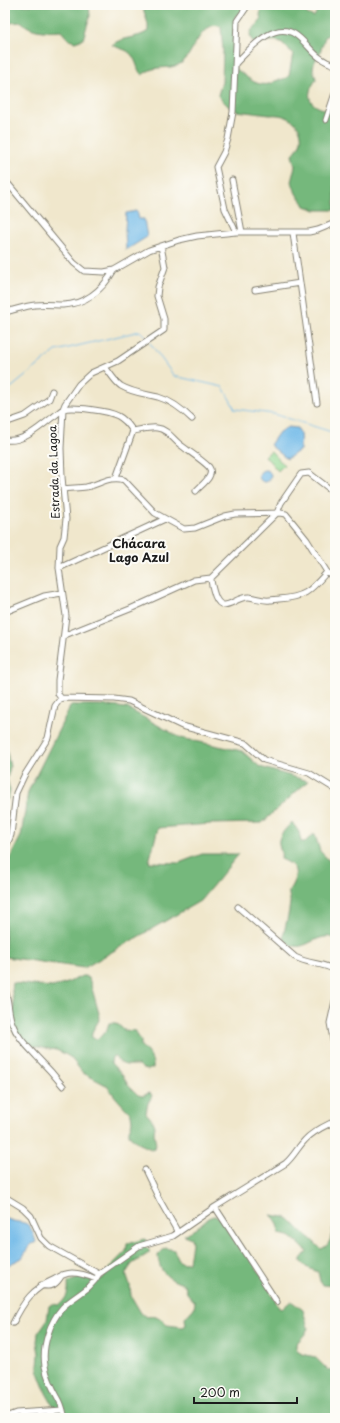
<svg xmlns="http://www.w3.org/2000/svg" width="340" height="1423" viewBox="0 0 340 1423" font-family="'Playpen Sans',sans-serif">
	<style>
		.green { fill: #92d891; stroke: #577a56 }
		.forest { fill: #75b87b; stroke: #486a4c }
		.water { fill: #70b9e8; stroke: #466a82 }
		.lines { fill: none; stroke-linecap: round; stroke-linejoin: round }
		.stream { stroke: #70b9e8; stroke-width: 1 }
		.minor-casing { stroke: #868274; stroke-width: 7 }
		.minor { stroke: #fff; stroke-width: 5 }
		.labels { text-anchor: middle; stroke-width: 4; stroke-linejoin: round; paint-order: stroke }
		.street-label { font-size: 11px; fill: #1c1c1c; stroke: #fdfcf7 }
		.neighbourhood-label { font-size: 12px; font-weight: bold; fill: #1c1c1c; stroke: #fdfcf7 }
	</style>
	<rect width="100%" height="100%" fill="#fdfcf7"/>
	<filter id="ink" filterUnits="userSpaceOnUse"><feTurbulence type="fractalNoise" baseFrequency=".025" numOctaves="2"/><feDisplacementMap in="SourceGraphic" scale="8" xChannelSelector="R" yChannelSelector="G"/><feConvolveMatrix kernelMatrix="1 2 1 2 8 2 1 2 1" color-interpolation-filters="sRGB"/></filter>
	<filter id="wash" filterUnits="userSpaceOnUse"><feTurbulence type="fractalNoise" baseFrequency=".012" numOctaves="4" result="noise"/><feDisplacementMap in="SourceGraphic" scale="16" xChannelSelector="R" yChannelSelector="G"/><feGaussianBlur stdDeviation="0.9" result="paint"/><feColorMatrix in="noise" values="0 0 0 0 0 0 0 0 0 0 0 0 0 0 0 0 0 1.4 0 .05"/><feComposite in="paint" operator="in"/></filter>
	<g filter="url(#wash)">
		<rect width="100%" height="100%" fill="#f0e7cc"/>
		<path class="green" d="M271,451L284,465L278,471L265,456Z"/>
		<path class="forest" d="M5,5H89L90,16L83,39L75,42L69,40L61,31C49,32 30,32 22,22L8,23L5,24Z
			M142,5H251L250,7L241,14L235,16V68C245,75 255,87 269,84C272,83 274,81 278,80C283,79 285,79 289,76L293,53C289,50 285,45 281,42C272,38 263,44 254,43C244,30 256,29 261,20L260,15L262,5H289L297,9L304,10L307,14L314,17C318,6 325,5 335,5V29L325,37L320,52L314,63L313,68L316,79C314,83 311,87 310,91C307,104 319,109 330,110L335,106V210H316L305,206C303,201 300,199 297,195C294,191 295,186 291,182L295,166L292,155C313,136 295,112 270,115L237,111L231,109L219,97L218,95L222,82L223,51L221,27C204,18 193,51 185,60C175,70 165,66 153,69C149,70 145,73 142,75C138,71 138,68 136,63C130,48 124,51 112,45C122,36 138,39 148,31V24Z
			M71,705H99L127,708L181,738L242,751L260,767L308,781L262,823L211,824L158,828L149,862L179,863L202,854H239L200,901L84,968L5,957V868L21,836L28,792Z
			M5,742L10,767L7,779L10,791L8,799L5,802Z
			M292,822L299,832L301,842H305L312,835H315L320,851L335,867V941L331,937C312,934 300,959 283,938C285,926 289,915 290,903C291,899 288,896 289,891C290,888 292,886 293,883C299,869 293,864 281,859C283,851 276,845 280,837C281,833 289,826 292,822Z
			M82,976H85L89,978L100,1017C98,1025 90,1030 92,1038L97,1039L106,1032L109,1023H116L124,1030L135,1031L141,1041V1046C148,1052 154,1059 153,1068L148,1070L143,1069L139,1065C125,1065 123,1067 114,1056L112,1057L111,1063L123,1076L128,1085L138,1095L142,1096L150,1093L152,1095L151,1098L148,1103L146,1113L153,1121L155,1126L154,1133L156,1145L153,1150L138,1143L129,1135V1130L132,1122L131,1114L117,1099L106,1085L83,1073L70,1057L61,1052L56,1050L32,1046L14,1032L11,1025L14,1008L12,992L13,983L52,987L65,984Z
			M271,1215L284,1217L289,1219L303,1233L312,1240L321,1249C333,1244 330,1235 334,1225H335V1286L322,1285L320,1281L318,1272L306,1267L301,1262V1259L307,1252C305,1249 292,1237 289,1236C286,1235 282,1235 279,1234C279,1225 278,1221 271,1215Z
			M213,1216H217L225,1223L263,1277L279,1308L282,1309L291,1301L303,1310L308,1328L305,1334L296,1344V1348L297,1351L302,1354L315,1357L328,1370L335,1369V1418H56L46,1412L52,1409L54,1407L46,1393L39,1375L38,1367L39,1354L37,1342L38,1333L47,1320L49,1306L52,1304L59,1305C67,1298 69,1292 68,1282L79,1278L97,1280L103,1278L113,1264L126,1251L127,1244L144,1239L146,1240L145,1246L149,1250V1253L132,1264L126,1273L130,1285L131,1296L141,1313L146,1317L153,1316L161,1319L167,1325L183,1327L186,1325L185,1318L194,1308L195,1302L187,1293L185,1285C168,1279 159,1273 158,1255L165,1248L174,1250L179,1261L184,1263L189,1262L192,1243L191,1238L184,1235L195,1229L208,1218Z"/>
		<path class="water" d="M137,211L139,219H144L147,237L126,250L125,230L126,213Z
			M288,427L297,428C302,433 300,442 300,450L287,459L270,445L279,432Z
			M259 476a6 6 0 1 1 12 0a6 6 0 1 1-12 0Z
			M5,1218C25,1227 28,1215 36,1242L30,1245L22,1258L8,1265L5,1261Z"/>
		<g class="lines">
			<path class="stream" d="M150,343L174,376L223,387L235,409L274,414L335,433
				M5,389L12,387L56,351L140,331L145,336"/>
		</g>
	</g>
	<g filter="url(#ink)">
		<g class="lines">
			<defs>
				<path id="minor" d="M236,63C249,50 274,19 296,35C312,47 313,58 335,65
					M326,120L335,93
					M5,180L74,263L84,271L104,272L114,270L149,250L179,240L197,236L236,232H309L318,230L335,223
					M232,180L242,232
					M236,232L225,209L216,167L224,152L228,139L233,112L237,21L248,5
					M293,233L317,403
					M255,290L300,283
					M5,312C15,310 25,306 35,305C45,304 54,305 63,305C86,304 103,289 114,270
					M105,367C110,373 115,382 121,386C133,393 146,394 158,397C172,401 182,409 192,419
					M5,423L25,416L49,399L52,391
					M133,431C140,430 150,427 157,428C168,429 174,441 182,446C191,453 201,459 209,467C215,476 202,484 196,491
					M5,440C24,443 39,427 53,417C56,415 60,411 63,409C73,406 109,411 118,416C124,419 129,425 133,431L116,478
					M63,489C71,488 79,488 86,487C98,485 111,475 124,480L155,513L184,529L195,528L225,516L235,514L281,513L286,514L307,540L327,572L335,578
					M59,568L165,519
					M211,578C211,584 213,590 215,596C223,616 235,596 249,597C256,598 263,601 270,600C273,600 276,599 279,599C306,597 310,591 327,572
					M5,612L44,596L62,593
					M65,635L130,609L194,580L211,578L277,513L281,503L301,474L309,473L335,493
					M61,698L114,699L129,701L182,726L245,743L264,760L309,773L335,789
					M5,849L11,835L16,793L24,776L48,738L55,706L61,698L58,694V680L66,616L59,568L60,546L64,537L66,519L62,477L61,448L63,409L65,404L79,384L91,373L118,361L164,330V319L157,296L158,287L165,267L161,246
					M238,907L295,957C308,964 323,963 335,970
					M5,928V937
					M5,990C9,1001 8,1013 12,1023C17,1037 28,1047 38,1058C47,1067 55,1076 63,1086
					M335,1001L330,1023L335,1051
					M145,1170L159,1199L176,1229L177,1233
					M5,1197L23,1208L31,1216L41,1238L49,1246L99,1274L139,1246L173,1236L215,1207L286,1163C294,1156 298,1147 305,1140C313,1131 325,1126 335,1121
					M215,1207L277,1302
					M41,1285C52,1288 56,1285 62,1275
					M13,1323C24,1301 32,1289 55,1279C60,1276 66,1273 72,1273C81,1273 89,1276 96,1279
					M5,1417L16,1413L63,1410
					M65,1418C63,1411 62,1404 58,1398C45,1375 40,1359 48,1334C51,1324 56,1315 63,1307C75,1295 91,1290 99,1274"/>
			</defs>
			<use href="#minor" class="minor-casing"/>
			<use href="#minor" class="minor"/>
		</g>
	</g>
	<g class="labels">
		<g class="street-label">
			<text transform="translate(54 472) rotate(-92)" y="4">Estrada da Lagoa</text>
		</g>
		<g class="neighbourhood-label">
			<text x="139" y="548">Chácara<tspan x="139" dy="14">Lago Azul</tspan></text>
		</g>
	</g>
	<rect width="340" height="1423" fill="none" stroke="#fdfcf7" stroke-width="20"/>
	<path d="M194 1397v6h103v-6" fill="none" stroke="#1c1c1c" stroke-width="2"/>
	<text x="200" y="1397" font-size="12" fill="#1c1c1c" stroke="#fdfcf7" stroke-width="3" paint-order="stroke">200 m</text>
</svg>
